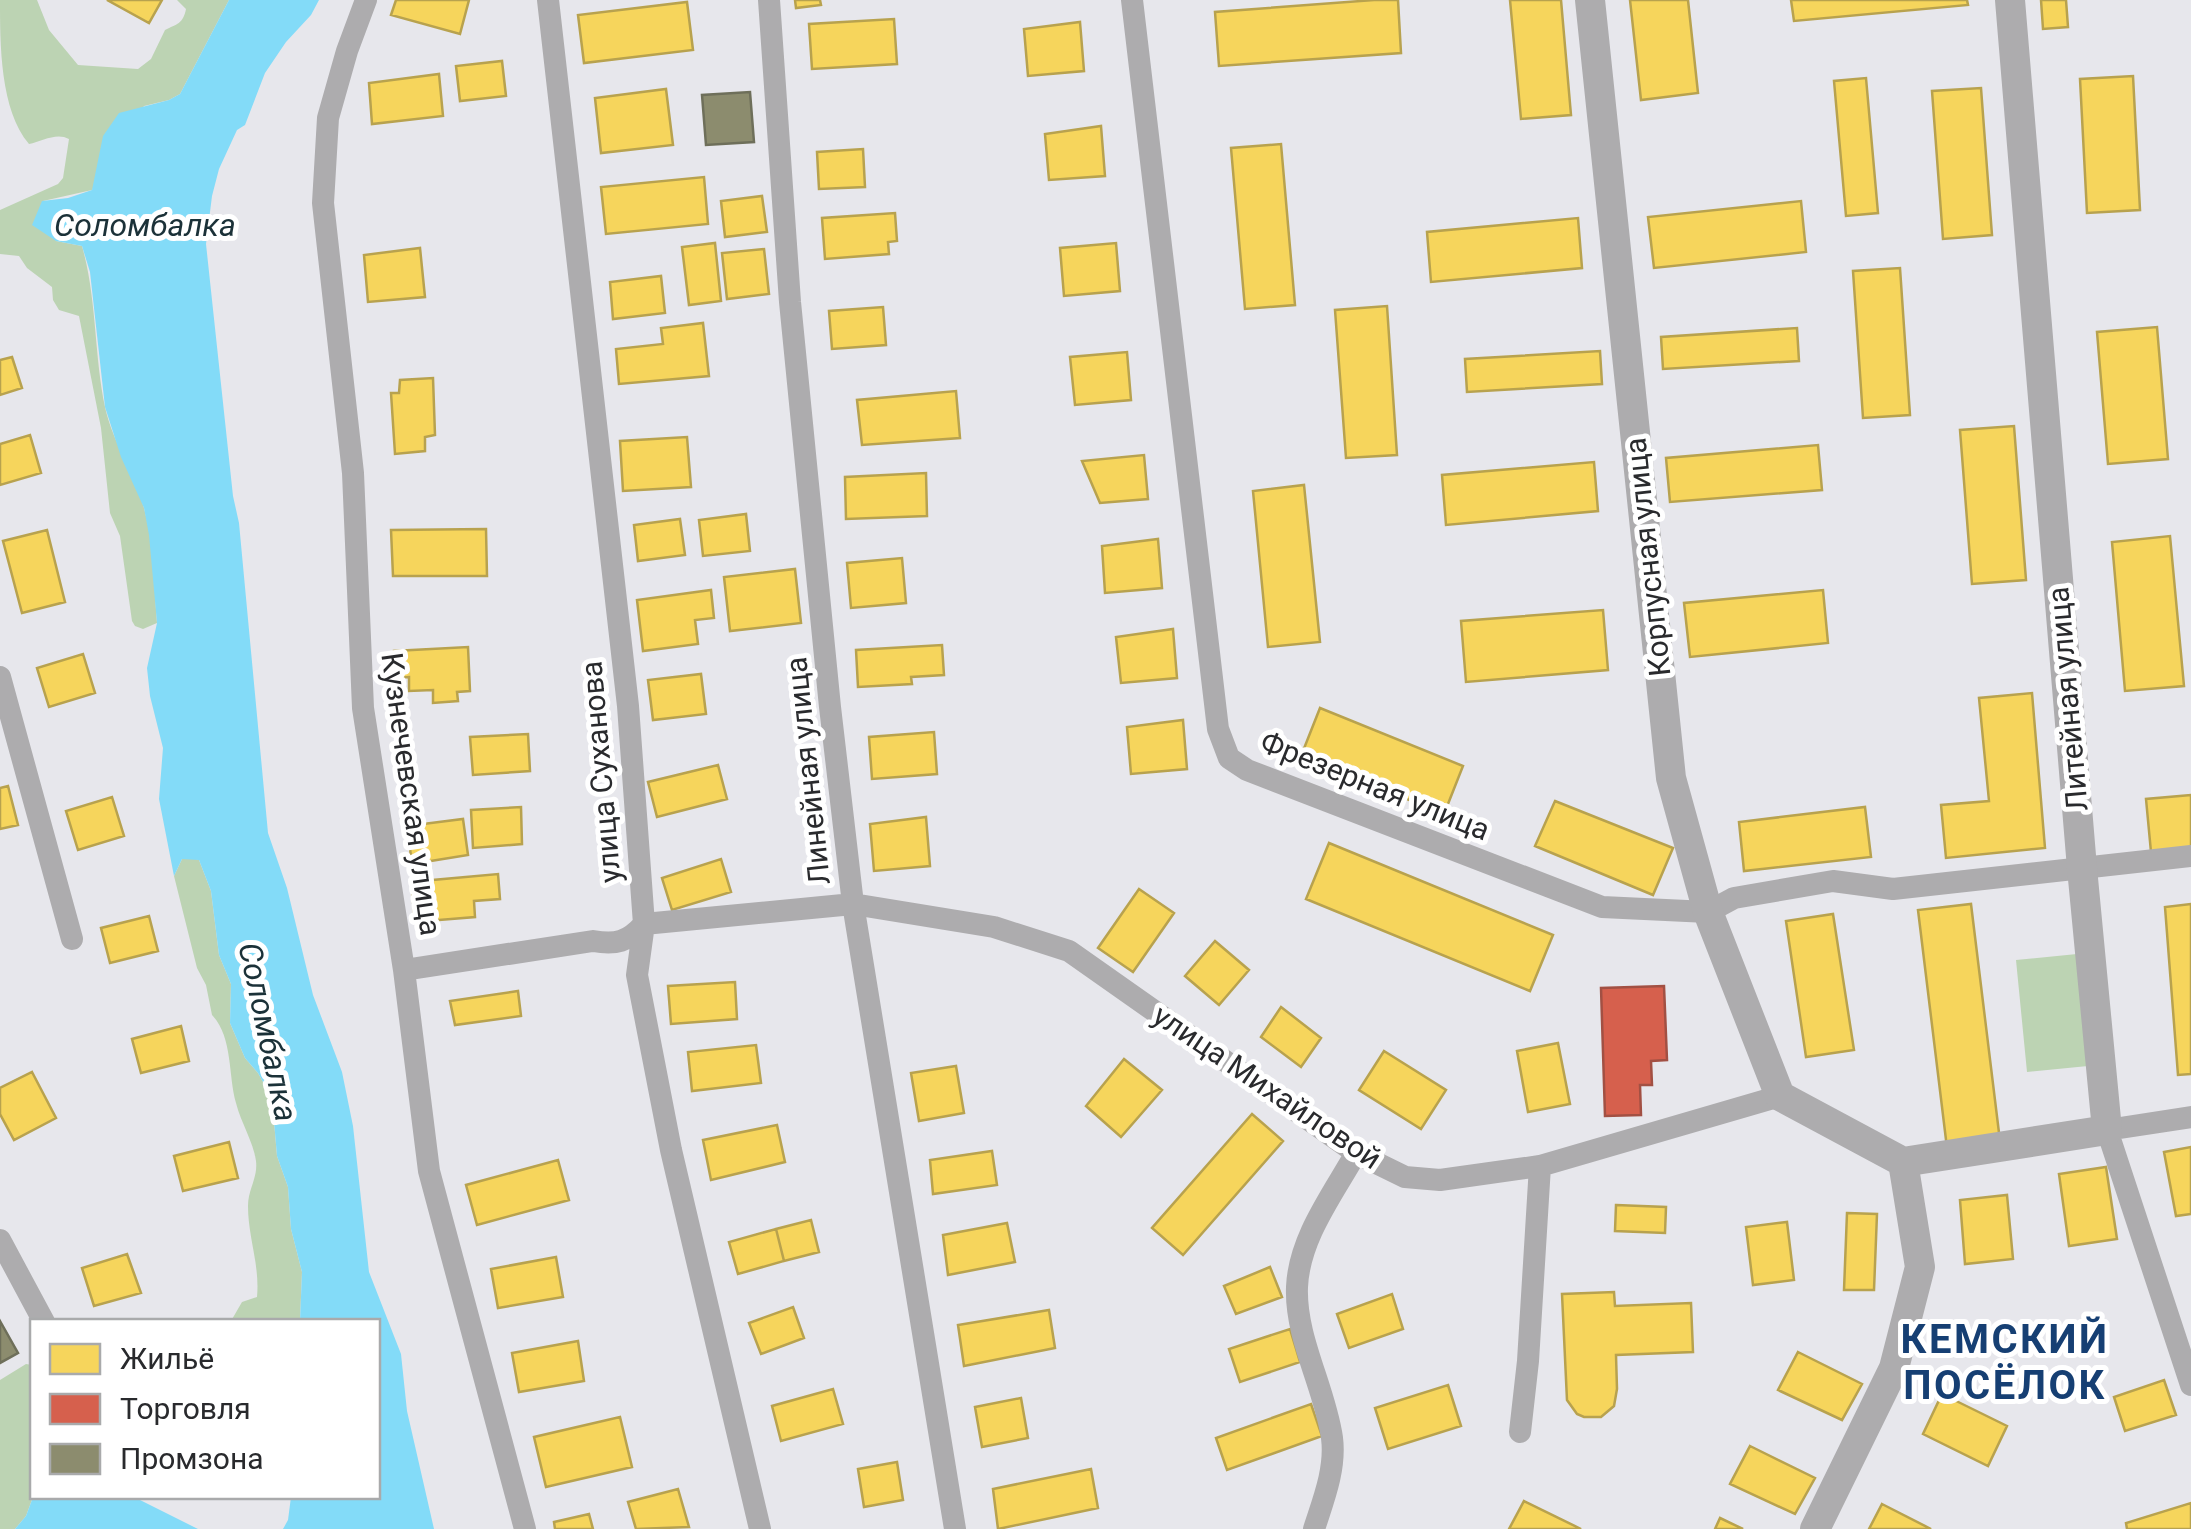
<svg xmlns="http://www.w3.org/2000/svg" width="2191" height="1529" viewBox="0 0 2191 1529" font-family="Roboto,sans-serif">
	<style>
		.green { fill: #bcd3b3 }
		.water { fill: #83dbf8 }
		.homes { fill: #f6d55c; stroke: #b8a24e; stroke-width: 2.5 }
		.shops { fill: #d6604d; stroke: #a25043; stroke-width: 2.5 }
		.industry { fill: #8c8c6e; stroke: #6e6f5a; stroke-width: 2.5 }
		.lines { fill: none; stroke-linecap: round; stroke-linejoin: round }
		.minor { stroke: #adacae; stroke-width: 22 }
		.tertiary { stroke: #adacae; stroke-width: 30 }
		.labels { text-anchor: middle; stroke-width: 10; stroke-linejoin: round; paint-order: stroke }
		.street-label { font-size: 30px; fill: #292a2d; stroke: #fff }
		.water-label { font-size: 32px; font-style: italic; fill: #1b3138; stroke: #fff }
		.district-label { font-size: 40px; font-weight: bold; letter-spacing: 2.5px; fill: #163f73; stroke: #fff }
	</style>
	<rect width="100%" height="100%" fill="#e7e7ec"/>
	<path class="green" d="M0,0H37L49,30L78,65L138,69L151,59L165,30C177,24 183,24 186,9L177,0H229L180,94L169,100L144,106L92,190L43,201L56,241L82,246C97,299 94,354 105,407C113,443 134,473 144,508C154,544 154,585 157,623L143,629L135,626L132,621L120,536L110,513L101,428L79,316L59,310L53,300L52,287L27,268L19,256L0,254V210L58,184L63,178L69,139C57,132 42,141 29,144C0,110 0,44 0,0Z
		M190,857L199,860L211,891L219,955L231,984L230,1023L245,1058L258,1073L272,1098L277,1156L288,1187L291,1229L302,1272L300,1321H231L242,1302L257,1297C260,1265 248,1237 248,1206C248,1189 258,1178 256,1161C253,1141 241,1123 236,1103C228,1075 233,1037 212,1015L206,985L197,968L174,876L182,859Z
		M2077,954L2088,1066L2027,1072L2016,960Z
		M26,1364L32,1365L33,1497L26,1516L15,1529H0V1380Z"/>
	<path class="water" d="M229,0H319L311,15L286,42L265,73L245,125L237,130L219,169L212,196L206,244L233,496L239,523L268,833L287,888L313,995L342,1072L353,1126L369,1272L401,1354L407,1411L434,1529H283L288,1520L291,1497L378,1496V1322L300,1321L302,1272L291,1229L288,1187L277,1156L272,1098L258,1073L245,1058L230,1023L231,984L219,955L211,891L199,860L182,859L174,876L159,799L163,748L150,696L147,668L157,623L149,535L144,508L121,457L105,407L90,272L82,246L56,241L32,225L42,201L68,198L92,190L103,136L119,113L169,100L180,94Z
		M33,1497H134L198,1529H15L26,1516Z"/>
	<path class="homes" d="M107,0H162L149,23Z
		M396,0H469L460,34L391,15Z
		M795,0H820L821,5L796,8Z
		M1374,0H1398L1401,53L1219,66L1215,12Z
		M1510,0H1561L1571,115L1521,119Z
		M1630,0H1688L1698,93L1641,100Z
		M1791,0H1967L1968,5L1794,21Z
		M2041,0H2066L2068,27L2043,29Z
		M687,2L693,50L584,63L578,15Z
		M894,19L897,64L812,69L809,24Z
		M1080,22L1084,71L1028,76L1024,29Z
		M502,61L506,96L460,101L456,66Z
		M439,74L443,116L372,124L369,83Z
		M2133,76L2140,210L2087,213L2080,79Z
		M1866,78L1878,213L1846,216L1834,81Z
		M1981,88L1992,235L1943,239L1932,91Z
		M666,89L673,145L601,153L595,98Z
		M1101,126L1105,176L1049,180L1045,134Z
		M1281,144L1295,305L1245,309L1231,148Z
		M863,149L865,187L819,189L817,152Z
		M704,177L708,224L606,234L601,187Z
		M762,196L767,232L725,237L721,201Z
		M1801,201L1806,252L1654,268L1648,217Z
		M895,213L897,241L888,242L889,254L825,259L822,218Z
		M1578,218L1582,268L1431,282L1427,232Z
		M715,243L721,301L689,305L682,247Z
		M1116,243L1120,291L1064,296L1060,248Z
		M420,248L425,297L368,302L364,255Z
		M764,249L769,294L727,299L722,253Z
		M1900,268L1910,415L1863,418L1853,271Z
		M661,276L665,313L613,319L610,282Z
		M1387,306L1397,455L1346,458L1335,310Z
		M883,307L886,345L832,349L829,311Z
		M703,323L709,376L619,384L616,349L663,344L661,328Z
		M2157,327L2168,459L2108,464L2097,332Z
		M1797,328L1799,361L1663,369L1661,337Z
		M1600,351L1602,384L1467,392L1465,359Z
		M1127,352L1131,400L1075,405L1070,357Z
		M12,357L22,388L0,395V360Z
		M433,378L435,435L425,437V451L395,454L391,393H399L400,380Z
		M956,391L960,438L862,445L857,400Z
		M2014,426L2026,580L1972,584L1960,430Z
		M30,435L41,473L0,485V444Z
		M687,437L691,487L623,491L620,441Z
		M1818,445L1822,490L1670,502L1666,458Z
		M1144,455L1148,499L1100,503L1082,461Z
		M1594,462L1598,511L1446,525L1442,475Z
		M926,473L927,516L846,519L845,477Z
		M1304,485L1320,642L1268,647L1253,491Z
		M746,514L750,551L703,556L699,520Z
		M680,519L685,555L638,561L634,525Z
		M486,529L487,576H393L391,530Z
		M47,530L65,602L22,613L3,541Z
		M2170,536L2184,686L2125,691L2112,542Z
		M1158,539L1162,588L1105,593L1102,546Z
		M902,558L906,603L851,608L847,563Z
		M795,569L801,623L730,631L724,577Z
		M711,590L714,618L695,620L698,644L643,651L637,600Z
		M1823,590L1828,643L1690,657L1684,603Z
		M1603,610L1608,670L1466,682L1461,621Z
		M1173,629L1177,678L1121,683L1116,637Z
		M942,645L944,675L911,677L912,684L858,687L856,650Z
		M468,647L470,691L457,692L458,701L433,703V690L409,691V677L395,678L394,651Z
		M83,654L95,693L49,707L37,668Z
		M701,674L706,714L653,720L648,680Z
		M2032,693L2045,848L1946,858L1941,805L1989,801L1979,698Z
		M1320,708L1463,766L1444,814L1301,756Z
		M1183,720L1187,769L1131,774L1127,727Z
		M934,732L937,774L872,779L869,737Z
		M528,734L530,771L473,775L470,737Z
		M718,765L727,799L657,817L648,782Z
		M8,786L18,825L0,829V788Z
		M2191,795V849L2151,852L2146,799Z
		M112,797L124,836L78,850L66,811Z
		M1555,801L1673,848L1653,895L1535,846Z
		M521,807L522,844L473,848L471,810Z
		M1865,807L1871,857L1744,871L1739,822Z
		M926,817L930,866L874,871L870,824Z
		M463,819L468,855L412,864L407,826Z
		M1329,843L1553,935L1530,991L1306,899Z
		M721,859L731,892L672,910L662,878Z
		M498,874L500,899L474,901L475,917L415,922L411,882Z
		M1139,889L1174,913L1133,972L1098,948Z
		M1971,904L2000,1141L1947,1148L1918,910Z
		M2191,904V1074L2178,1075L2165,907Z
		M1833,914L1854,1050L1806,1057L1786,921Z
		M149,916L158,951L110,963L101,928Z
		M1215,941L1249,970L1219,1005L1185,976Z
		M735,982L737,1019L671,1024L668,986Z
		M518,991L521,1016L455,1025L450,1001Z
		M1281,1007L1321,1038L1301,1067L1261,1037Z
		M181,1026L189,1061L141,1073L132,1039Z
		M1558,1043L1570,1104L1528,1112L1517,1051Z
		M756,1045L761,1083L692,1091L688,1052Z
		M1384,1051L1446,1090L1421,1129L1359,1090Z
		M1124,1059L1162,1090L1121,1137L1086,1106Z
		M956,1066L964,1113L919,1121L911,1073Z
		M32,1072L56,1118L14,1140L0,1114V1088Z
		M1252,1114L1283,1141L1183,1255L1152,1228Z
		M777,1125L785,1162L711,1180L703,1140Z
		M229,1142L238,1178L183,1191L174,1156Z
		M2191,1147V1214L2176,1216L2164,1152Z
		M992,1151L997,1185L933,1194L930,1160Z
		M558,1160L569,1200L477,1225L466,1185Z
		M2106,1167L2117,1239L2069,1246L2059,1174Z
		M2007,1195L2013,1259L1965,1264L1960,1200Z
		M1616,1205L1666,1207L1665,1233L1615,1231Z
		M1847,1213L1877,1214L1874,1290H1844Z
		M811,1220L819,1252L784,1261L776,1229Z
		M1787,1222L1794,1280L1753,1285L1746,1227Z
		M1007,1223L1015,1262L948,1275L943,1235Z
		M776,1229L784,1261L738,1274L729,1242Z
		M127,1254L141,1293L94,1306L82,1268Z
		M556,1257L563,1297L498,1308L491,1269Z
		M1270,1267L1282,1297L1236,1314L1224,1286Z
		M1614,1292L1615,1306L1691,1303L1693,1352L1616,1355L1617,1389L1614,1406L1601,1417H1584L1577,1414L1567,1400L1562,1294Z
		M1392,1294L1403,1329L1349,1348L1337,1314Z
		M793,1307L804,1338L761,1354L749,1323Z
		M1049,1310L1055,1348L964,1366L958,1325Z
		M1290,1329L1300,1362L1240,1382L1229,1349Z
		M578,1341L584,1381L519,1392L512,1353Z
		M1798,1352L1862,1384L1842,1420L1778,1390Z
		M2164,1380L2176,1415L2125,1431L2114,1397Z
		M1448,1385L1461,1426L1388,1449L1375,1408Z
		M833,1389L843,1424L781,1441L772,1406Z
		M1942,1394L2007,1426L1988,1466L1923,1434Z
		M1021,1398L1028,1438L982,1447L975,1407Z
		M1311,1404L1322,1436L1227,1470L1216,1438Z
		M620,1417L632,1467L546,1487L534,1437Z
		M1750,1446L1815,1478L1795,1514L1730,1484Z
		M897,1462L903,1500L864,1507L858,1469Z
		M1091,1469L1098,1508L998,1529L993,1489Z
		M678,1489L689,1527L636,1529L628,1502Z
		M1524,1501L1581,1529H1509Z
		M2191,1503V1529H2127L2126,1523Z
		M1882,1504L1931,1529H1869Z
		M589,1514L593,1529H555L554,1522Z
		M1720,1518L1743,1529H1715Z"/>
	<path class="shops" d="M1664,986L1667,1060L1651,1061L1652,1085H1640L1641,1115L1605,1116L1601,988Z"/>
	<path class="industry" d="M750,92L754,142L706,145L702,95Z
		M0,1321L18,1353L0,1363Z"/>
	<g class="lines">
		<path class="minor" d="M366,0L347,51L328,118L323,203L353,473L363,708L404,970L429,1171L525,1529
			M548,0L628,706L644,924L637,975L671,1150L760,1529
			M769,0L790,302L830,707L853,904L955,1529
			M1132,0L1218,729L1229,758L1247,770L1602,907L1708,912L1734,898L1833,881L1893,889L2191,856
			M0,677L72,939
			M404,970L593,941C616,945 628,942 644,924L853,904L994,927L1069,951L1356,1153L1405,1177L1440,1180L1540,1166L1780,1096
			M2191,1117L2107,1130L2191,1385
			M0,1240L44,1322
			M1520,1432L1528,1361L1540,1166
			M1314,1529C1323,1501 1336,1469 1332,1438C1325,1388 1295,1338 1297,1287C1299,1238 1333,1194 1356,1153"/>
		<path class="tertiary" d="M1590,0L1671,778L1708,912L1780,1096L1903,1162L2107,1130L2082,868L2010,0
			M1815,1529L1894,1368L1920,1267L1903,1162"/>
	</g>
	<g class="labels">
		<g class="street-label">
			<text transform="translate(1648 557) rotate(-96)" y="10">Корпусная улица</text>
			<text transform="translate(2068 699) rotate(-95)" y="10">Литейная улица</text>
			<text transform="translate(808 771) rotate(-96)" y="10">Линейная улица</text>
			<text transform="translate(601 772) rotate(-95)" y="10">улица Суханова</text>
			<text transform="translate(1375 786) rotate(22)" y="10">Фрезерная улица</text>
			<text transform="translate(411 794) rotate(82)" y="10">Кузнечевская улица</text>
			<text transform="translate(1267 1087) rotate(34)" y="10">улица Михайловой</text>
		</g>
		<g class="water-label">
			<text x="145" y="236">Соломбалка</text>
			<text transform="translate(268 1032) rotate(78)" y="11">Соломбалка</text>
		</g>
		<g class="district-label">
			<text x="2005" y="1353">КЕМСКИЙ<tspan x="2005" dy="46">ПОСЁЛОК</tspan></text>
		</g>
	</g>
	<rect x="30" y="1319" width="350" height="180" fill="#ffffff" stroke="#a9aaab" stroke-width="2.5"/>
	<rect x="50" y="1344" width="50" height="30" fill="#f6d55c" stroke="#a9aaab" stroke-width="2.5"/>
	<text x="120" y="1369" font-size="30" fill="#292a2d">Жильё</text>
	<rect x="50" y="1394" width="50" height="30" fill="#d6604d" stroke="#a9aaab" stroke-width="2.5"/>
	<text x="120" y="1419" font-size="30" fill="#292a2d">Торговля</text>
	<rect x="50" y="1444" width="50" height="30" fill="#8c8c6e" stroke="#a9aaab" stroke-width="2.5"/>
	<text x="120" y="1469" font-size="30" fill="#292a2d">Промзона</text>
</svg>
